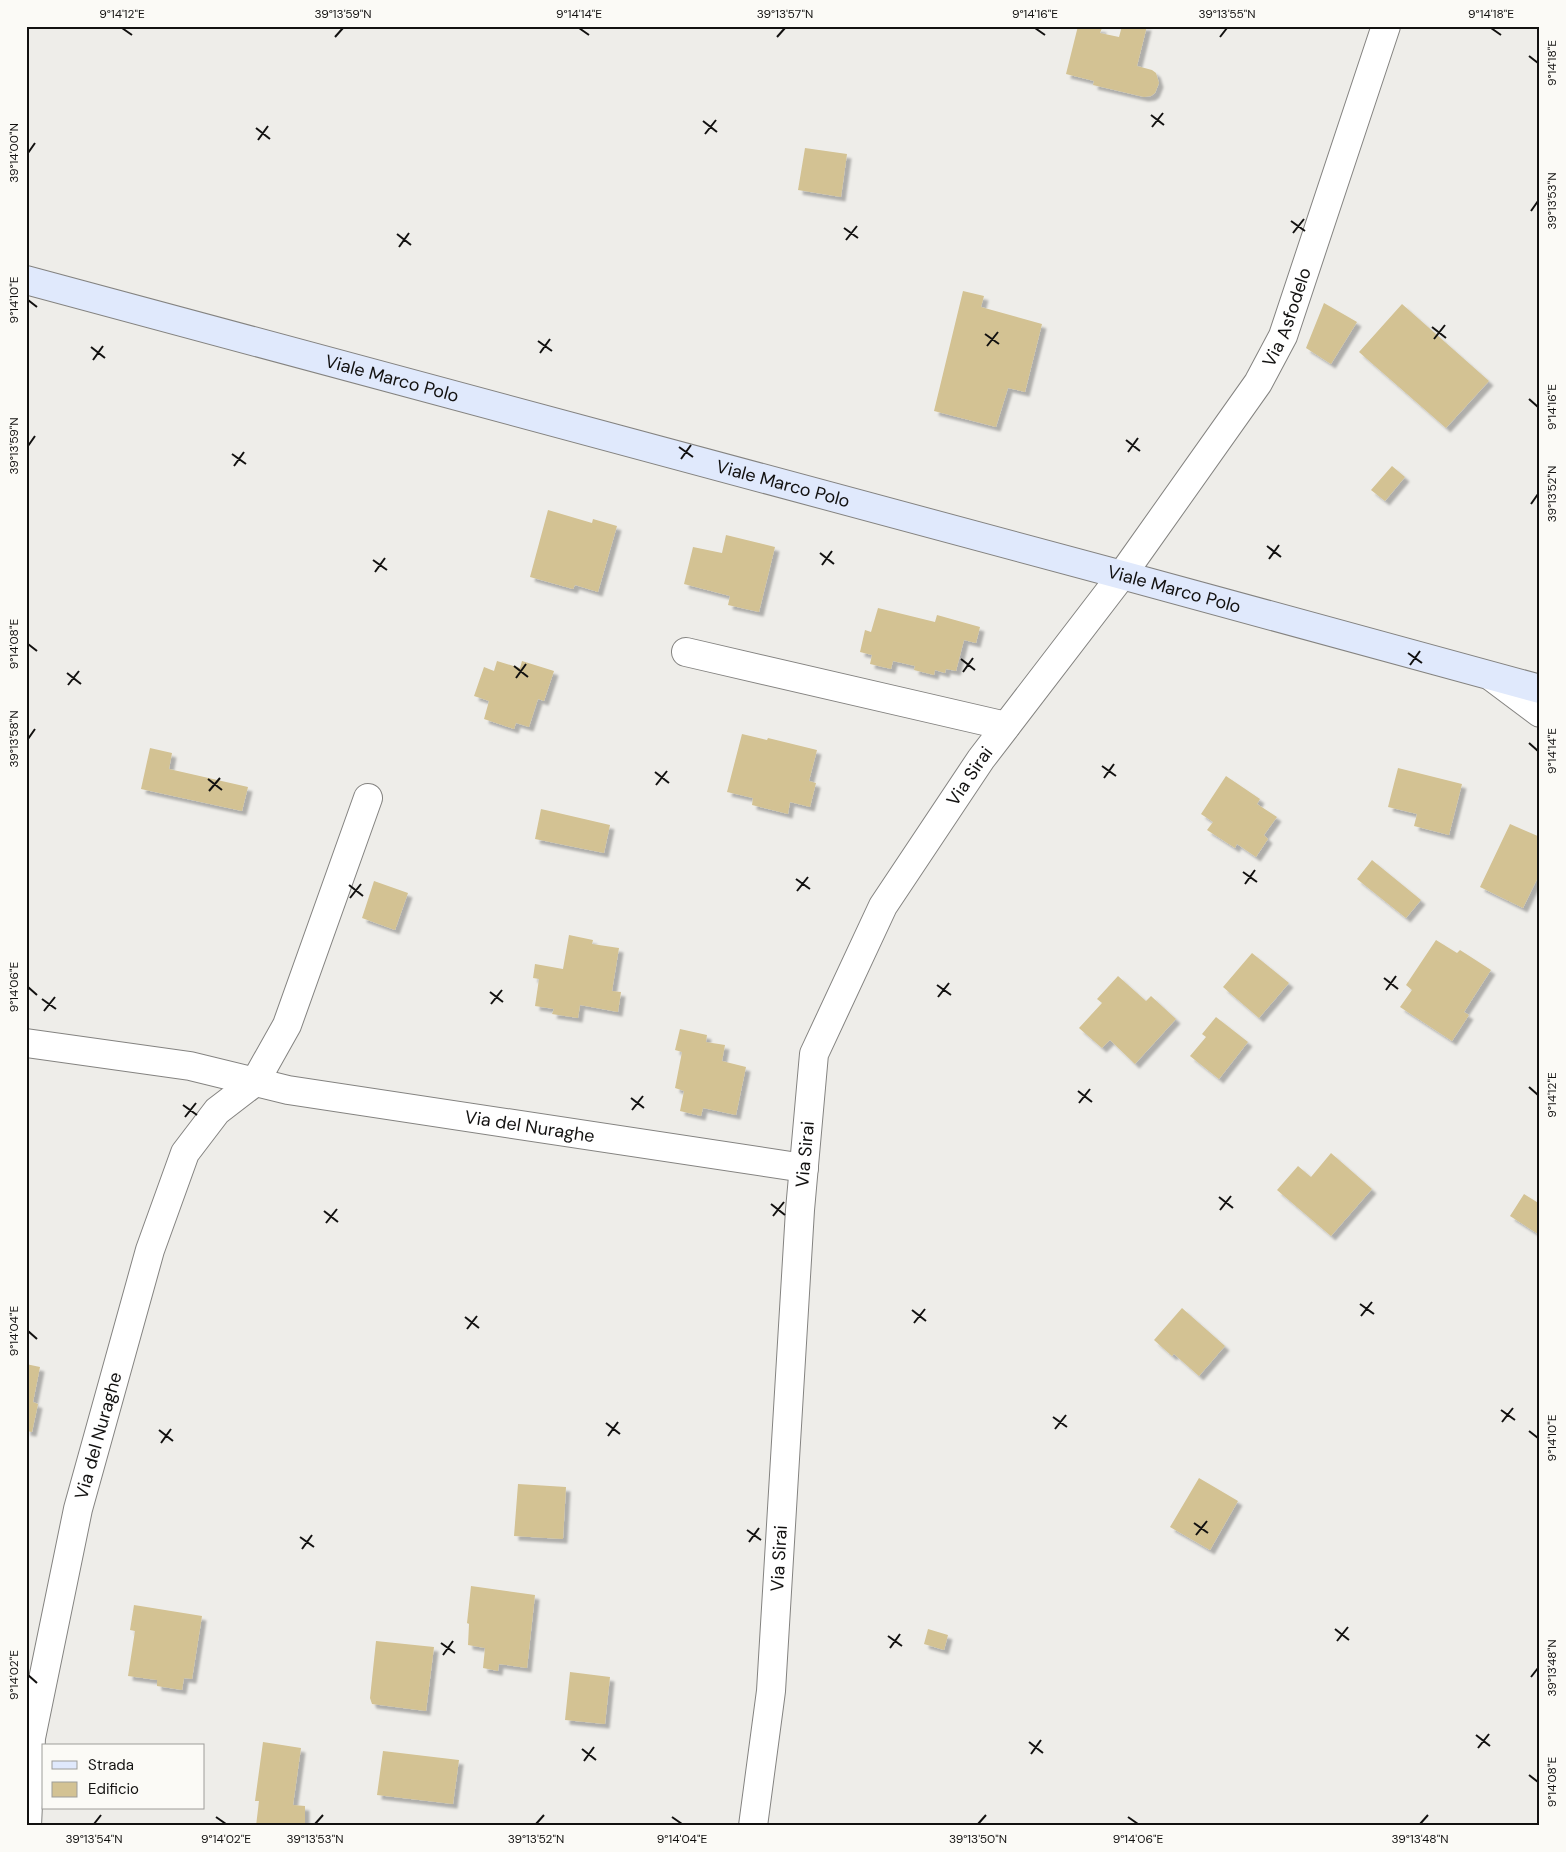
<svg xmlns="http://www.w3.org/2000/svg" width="1566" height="1852" viewBox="0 0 1566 1852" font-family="'DM Sans',sans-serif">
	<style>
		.building { fill: #d3c293; filter: url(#shadow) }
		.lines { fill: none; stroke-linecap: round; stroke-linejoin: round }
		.street-casing { stroke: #848380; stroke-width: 30 }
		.secondary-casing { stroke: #848380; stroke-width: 30 }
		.street { stroke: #fff; stroke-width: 28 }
		.secondary { stroke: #e0e9fc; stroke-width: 28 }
		.ticks { fill: none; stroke: #121110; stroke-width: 2 }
		.labels { text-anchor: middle; stroke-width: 4; stroke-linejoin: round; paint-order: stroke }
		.street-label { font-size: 18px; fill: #121110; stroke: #fbfaf6 }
		.neatline { fill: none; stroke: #121110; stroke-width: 2 }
		.ticks-label { font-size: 12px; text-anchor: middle; fill: #121110 }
	</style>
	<defs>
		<filter id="shadow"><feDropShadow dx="4.5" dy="4.5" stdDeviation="1" flood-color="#0004"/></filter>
	</defs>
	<rect width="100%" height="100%" fill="#eeede9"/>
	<path class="building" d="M1078,26L1102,28L1100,33L1119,37L1122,26H1147L1137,66L1152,70L1156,73L1159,83L1155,93L1151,96L1144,97L1093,85L1094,81L1066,74Z
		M805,148L847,154L841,197L798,190Z
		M963,291L984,296L981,307L1042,324L1025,392L1008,388L996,427L934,411Z
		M1324,303L1357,322L1331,364L1306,348Z
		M1402,304L1489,381L1446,428L1359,352Z
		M1392,466L1405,477L1385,501L1371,490Z
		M548,510L592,523L593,519L617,526L598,592L575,585L573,589L530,577Z
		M726,535L775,547L759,612L728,605L730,596L684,584L693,547L722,553Z
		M878,608L935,622L937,615L980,627L976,643L964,640L956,671L946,669L945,673L935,670L934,675L914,670L915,666L893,661L891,669L870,664L872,655L860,652L865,630L871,632Z
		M497,661L520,668L522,661L554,671L544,701L538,699L529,727L516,723L514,729L484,719L489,701L474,696L484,667L494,671Z
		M742,734L767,740L768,738L817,750L809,781L816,783L810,807L790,802L788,814L752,805L753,798L727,792Z
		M150,748L172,753L169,769L248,787L242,811L141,789Z
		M1398,768L1462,784L1449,835L1414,826L1417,814L1388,807Z
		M1226,776L1260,799L1257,804L1277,817L1264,835L1268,839L1256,857L1237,844L1235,848L1207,830L1213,822L1201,814Z
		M541,809L610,825L604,853L535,839Z
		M1510,824L1540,837V873L1523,908L1480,887Z
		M1372,860L1421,900L1406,918L1357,879Z
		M374,881L408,893L395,930L362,918Z
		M569,935L593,940L592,944L619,948L612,991L621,992L618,1012L580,1005L578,1018L552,1014L554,1009L535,1006L539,979L533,978L535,964L563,969Z
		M1436,940L1457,953L1460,950L1491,970L1464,1012L1469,1015L1452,1041L1400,1007L1412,990L1406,985Z
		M1252,953L1289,983L1259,1018L1223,987Z
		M1118,976L1146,1001L1151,996L1176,1019L1135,1064L1110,1040L1102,1048L1079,1028L1102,1003L1097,999Z
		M1216,1017L1248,1042L1219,1079L1190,1056L1206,1037L1202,1034Z
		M680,1029L707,1035L706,1042L725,1045L722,1061L746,1067L736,1115L703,1108L701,1116L680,1111L684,1091L675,1088L682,1052L675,1050Z
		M1331,1153L1372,1189L1331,1236L1277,1190L1298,1166L1311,1177Z
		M1524,1194L1540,1204L1538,1234L1510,1216Z
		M1182,1308L1225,1346L1199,1376L1174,1354L1172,1356L1154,1340Z
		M26,1364L40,1367L33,1402L38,1404L32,1432L26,1431Z
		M1199,1478L1238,1501L1210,1550L1170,1527Z
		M518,1484L566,1487L563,1539L514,1536Z
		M471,1586L535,1595L527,1668L499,1664L498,1671L483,1668L485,1648L468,1645L469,1624L467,1623Z
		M134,1605L202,1616L192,1679L184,1678L182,1690L157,1686V1680L128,1676L135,1631L130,1630Z
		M928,1629L948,1635L944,1650L924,1644Z
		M376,1641L434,1647L426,1711L372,1704L370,1698Z
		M570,1672L610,1677L605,1724L565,1720Z
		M263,1742L301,1748L293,1805L305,1806V1826H256L259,1801H255Z
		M383,1751L459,1760L453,1804L377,1795Z"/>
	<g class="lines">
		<defs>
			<g id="street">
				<path d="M686,652L1006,726"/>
				<path d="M1492,677L1540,713"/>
				<path id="s1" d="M26,1043L190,1066L288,1090L804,1168"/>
				<path id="s2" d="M27,1826L31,1738L78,1509L150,1250L185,1153L217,1111L255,1082L287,1025L368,798"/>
				<path id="s3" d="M753,1826L771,1691L800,1210L814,1054L883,906L981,759L1122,575L1258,383L1283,336L1386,26"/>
			</g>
			<g id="secondary">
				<path id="s4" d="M26,280L1122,575L1540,689"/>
			</g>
		</defs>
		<use href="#street" class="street-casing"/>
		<use href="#secondary" class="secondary-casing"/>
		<use href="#street" class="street"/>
		<use href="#secondary" class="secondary"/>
	</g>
	<path class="ticks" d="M122,28L132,35M579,28L589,35M1035,28L1045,35M1491,28L1501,35M335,37L343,28M777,37L785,28M1220,37L1227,28M1529,56L1538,63M1151,115L1164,125M703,121L717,132M1152,127L1163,113M256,128L270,139M705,134L716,120M258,140L268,126M28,153L35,143M1531,211L1538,201M1291,221L1305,231M844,228L858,238M1293,233L1304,219M397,234L411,245M846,240L857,226M399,247L409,233M28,300L37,307M1432,327L1446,338M985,334L999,344M1434,339L1445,325M538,341L552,351M987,346L998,332M91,347L105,358M540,353L550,339M93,360L103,346M1529,399L1538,407M1126,440L1140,451M28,446L35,436M679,447L693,457M1128,452L1138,438M232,454L246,464M681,459L691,445M234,466L244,452M1531,504L1538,494M1267,546L1281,557M820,553L834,564M1269,559L1279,545M373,560L387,570M822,565L832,551M375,572L385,558M28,644L37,651M1408,653L1422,663M961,659L975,670M1410,665L1420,651M514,666L528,677M963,672L973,658M67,673L81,684M516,678L526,664M68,685L79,671M28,739L35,729M1529,743L1538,751M1102,766L1116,776M655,772L669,783M1104,778L1114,764M208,779L222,790M656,785L667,771M209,791L220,778M1243,872L1257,882M796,879L810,889M1245,884L1255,870M349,885L363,896M797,891L808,877M350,898L361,884M1384,978L1398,989M937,985L951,995M28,987L37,995M1386,990L1396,976M490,992L503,1002M938,997L949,983M42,999L56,1009M491,1004L502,990M44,1011L55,997M1529,1087L1538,1095M1078,1091L1092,1102M631,1098L644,1108M1079,1103L1090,1089M183,1105L197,1115M632,1110L643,1096M185,1117L196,1103M1219,1197L1233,1208M771,1204L785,1215M1220,1210L1231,1196M324,1211L338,1222M773,1216L784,1202M326,1223L337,1209M1360,1304L1374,1314M912,1310L926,1321M1361,1316L1372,1302M465,1317L479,1328M914,1323L925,1309M467,1329L477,1316M28,1331L37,1339M1501,1410L1515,1420M1053,1417L1067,1427M1502,1422L1513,1408M606,1423L620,1434M1055,1429L1066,1415M159,1430L173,1441M1529,1431L1538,1438M608,1436L618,1422M161,1443L171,1429M1194,1523L1208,1533M747,1530L761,1540M1196,1535L1207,1521M300,1537L314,1547M749,1542L759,1528M302,1549L312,1535M1335,1629L1349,1640M888,1636L902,1646M1337,1641L1348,1627M441,1643L455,1653M890,1648L900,1634M443,1655L453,1641M28,1675L37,1683M1531,1677L1538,1668M1476,1735L1490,1746M1029,1742L1043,1753M1478,1748L1489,1734M582,1749L596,1760M1031,1754L1041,1740M584,1761L594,1747M1529,1775L1538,1782M216,1817L226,1824M672,1817L682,1824M1128,1817L1138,1824M94,1824L101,1815M315,1824L323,1815M536,1824L544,1815M978,1824L986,1815M1420,1824L1428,1815"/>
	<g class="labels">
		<g class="street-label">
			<text dy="6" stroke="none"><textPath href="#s3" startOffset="1654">Via Asfodelo</textPath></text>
			<text dy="6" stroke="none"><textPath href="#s4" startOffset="379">Viale Marco Polo</textPath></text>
			<text dy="6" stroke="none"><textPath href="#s4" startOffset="784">Viale Marco Polo</textPath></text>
			<text dy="6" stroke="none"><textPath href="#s4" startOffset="1189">Viale Marco Polo</textPath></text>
			<text dy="6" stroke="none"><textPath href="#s3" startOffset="1094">Via Sirai</textPath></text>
			<text dy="6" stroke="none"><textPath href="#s1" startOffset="511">Via del Nuraghe</textPath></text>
			<text dy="6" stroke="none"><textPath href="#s3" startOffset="674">Via Sirai</textPath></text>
			<text dy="6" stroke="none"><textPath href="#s2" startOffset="398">Via del Nuraghe</textPath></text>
			<text dy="6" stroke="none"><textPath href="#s3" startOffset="269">Via Sirai</textPath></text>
		</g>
	</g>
	<rect width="1566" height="1852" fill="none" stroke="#fbfaf6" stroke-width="55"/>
	<rect x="42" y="1744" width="162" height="65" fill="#fbfaf6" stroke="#9e9d9a"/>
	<rect x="52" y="1761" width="25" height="8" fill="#e0e9fc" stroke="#9e9d9a"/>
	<text x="88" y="1770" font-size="15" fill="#121110">Strada</text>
	<rect x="52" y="1782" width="25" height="15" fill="#d3c293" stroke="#9e9d9a"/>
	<text x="88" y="1794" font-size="15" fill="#121110">Edificio</text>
	<rect x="28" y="28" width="1510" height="1796" class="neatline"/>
	<g class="ticks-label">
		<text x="122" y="18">9°14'12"E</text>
		<text x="343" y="18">39°13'59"N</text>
		<text x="579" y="18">9°14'14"E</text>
		<text x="785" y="18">39°13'57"N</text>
		<text x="1035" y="18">9°14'16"E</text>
		<text x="1227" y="18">39°13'55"N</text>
		<text x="1491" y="18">9°14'18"E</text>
		<text transform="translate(1552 63) rotate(-90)" y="4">9°14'18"E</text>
		<text transform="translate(14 153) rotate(-90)" y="4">39°14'00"N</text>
		<text transform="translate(1552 201) rotate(-90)" y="4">39°13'53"N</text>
		<text transform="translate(14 300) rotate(-90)" y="4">9°14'10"E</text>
		<text transform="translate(1552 407) rotate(-90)" y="4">9°14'16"E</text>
		<text transform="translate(14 446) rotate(-90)" y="4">39°13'59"N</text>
		<text transform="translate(1552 494) rotate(-90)" y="4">39°13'52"N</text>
		<text transform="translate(14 644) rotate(-90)" y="4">9°14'08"E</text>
		<text transform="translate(14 739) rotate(-90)" y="4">39°13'58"N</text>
		<text transform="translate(1552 751) rotate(-90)" y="4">9°14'14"E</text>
		<text transform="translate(14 987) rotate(-90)" y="4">9°14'06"E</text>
		<text transform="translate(1552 1095) rotate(-90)" y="4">9°14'12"E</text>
		<text transform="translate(14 1331) rotate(-90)" y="4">9°14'04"E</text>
		<text transform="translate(1552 1438) rotate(-90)" y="4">9°14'10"E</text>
		<text transform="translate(1552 1668) rotate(-90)" y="4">39°13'48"N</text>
		<text transform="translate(14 1675) rotate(-90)" y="4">9°14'02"E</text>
		<text transform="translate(1552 1782) rotate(-90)" y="4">9°14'08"E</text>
		<text x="94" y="1843">39°13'54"N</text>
		<text x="226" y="1843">9°14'02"E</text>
		<text x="315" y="1843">39°13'53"N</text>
		<text x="536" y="1843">39°13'52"N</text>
		<text x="682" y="1843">9°14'04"E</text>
		<text x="978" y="1843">39°13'50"N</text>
		<text x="1138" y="1843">9°14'06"E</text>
		<text x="1420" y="1843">39°13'48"N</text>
	</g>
</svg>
